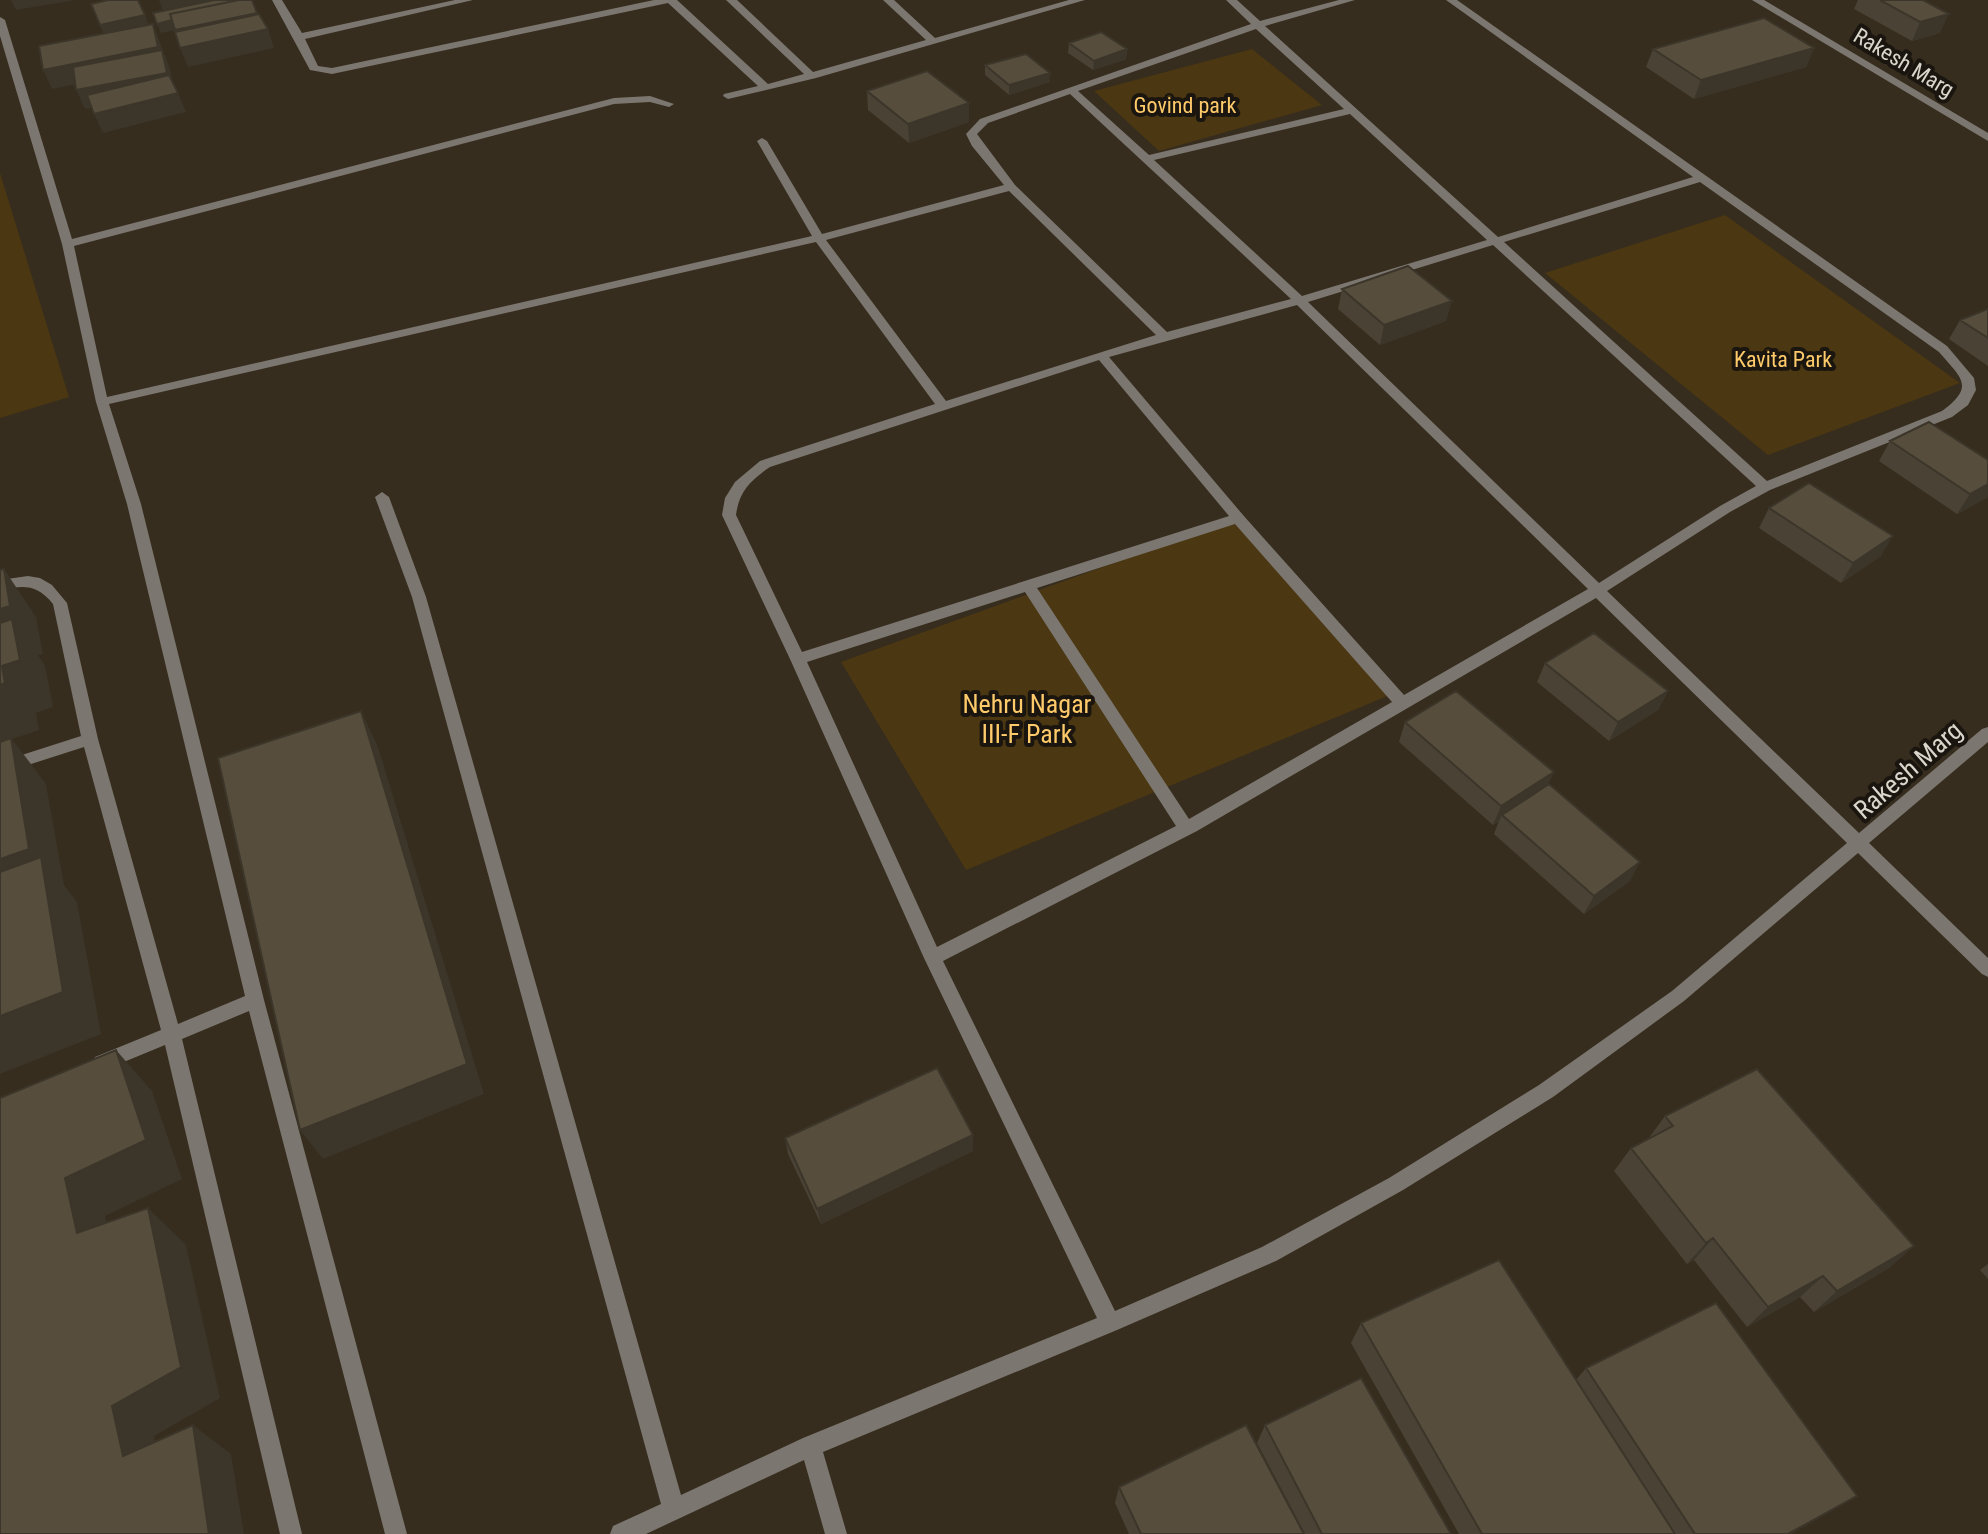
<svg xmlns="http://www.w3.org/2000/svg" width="1988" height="1534" viewBox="0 0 1988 1534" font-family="'Roboto Condensed',sans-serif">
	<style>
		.green { fill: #4b3712 }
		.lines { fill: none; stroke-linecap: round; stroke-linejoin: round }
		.minor { fill: #7b766f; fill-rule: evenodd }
		.wall { fill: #4a4234 }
		.shaded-wall { fill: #3c362a }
		.building { fill: #564d3c; stroke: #3c362a; stroke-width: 2 }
		.labels { text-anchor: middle; stroke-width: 8; stroke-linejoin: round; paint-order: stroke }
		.far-street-label { font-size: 22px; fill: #dbd6cc; stroke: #1a160f }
		.far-park-label { font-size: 22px; fill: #feca6a; stroke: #1a160f }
		.park-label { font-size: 26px; fill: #feca6a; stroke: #1a160f }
		.street-label { font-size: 26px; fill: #dbd6cc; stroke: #1a160f }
	</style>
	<rect width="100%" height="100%" fill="#362d1e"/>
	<path class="green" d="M1252,49L1322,105L1159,151L1094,91Z
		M0,173L69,397L0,418Z
		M1725,215L1960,383L1768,455L1545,273Z
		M1235,519L1390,695L966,870L841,662Z"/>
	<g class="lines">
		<path class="minor" d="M272,0H282L302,33L455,0H473L305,39L318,66L332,68L654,0H677L768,84L804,74L726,0H737L813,72L926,40L883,0H894L935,38L1069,0H1085L816,78L728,99L723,96L724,94L758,86L668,3L332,74L310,70Z
			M1226,0H1237L1260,21L1339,0H1355L1265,26L1498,237L1693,177L1446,0H1457L1947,346L1974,378L1976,390L1968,405L1952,417L1770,490L1730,512L1607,591L1859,833L1982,729L1988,727V742L1869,843L1988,958V977L1982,974L1858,853L1684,1001L1553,1097L1403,1190L1276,1261L1117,1330L823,1452L847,1534H825L804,1460L646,1534H610L613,1526L661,1504L412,597L375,497L382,492L389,497L426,597L681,1495L803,1438L1097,1318L924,958L790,659L722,515L725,498L735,482L760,461L935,404L816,242L109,404L141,504L264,1000L407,1534H385L249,1011L182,1039L302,1534H280L165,1045L102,1071L95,1069L93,1063L95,1057L161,1030L84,747L0,774V762L81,736L53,604C37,584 24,585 0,590V580L28,576L40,578L52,585L67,603L98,739L178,1024L245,996L127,504L96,402L62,244L0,36V17L5,20L72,239L614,98L650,96L674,104L669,107L650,102L614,104L74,246L107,397L812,236L757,141L762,138L767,141L822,234L1004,185L972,146L966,134L980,119L1251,24ZM1256,29L1344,109L1149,155L1078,91ZM1070,94L1291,299L1167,332L1015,185L977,134L988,123ZM1350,114L1487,240L1302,296L1154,160ZM1700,182L1939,352C1961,378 1976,386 1942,411L1767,481L1504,242ZM1009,191L1156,335L946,401L826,240ZM1493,245L1756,486L1720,506L1599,583L1308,302ZM1297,305L1588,589L1404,695L1243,515L1109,357ZM1099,360L1229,516L802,652L736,515C739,491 751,480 770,467ZM1235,524L1392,702L1189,819L1037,588ZM1025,592L1176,826L937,947L807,662ZM1596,598L1847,843L1672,991L1539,1085L1389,1178L1262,1247L1115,1311L943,961L1197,831Z
			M1752,0H1764L1988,133V141Z"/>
	</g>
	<path class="wall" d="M1858,0H1923L1940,33L1912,41L1854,9Z
		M1069,43L1127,49L1126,59L1093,70L1068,53Z
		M1814,48L1806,67L1694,99L1646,67L1653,49Z
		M985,65L1050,82L1009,95L985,75Z
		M867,91L969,103V122L909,143L868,110Z
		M1342,289L1446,321L1380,345L1338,309Z
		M1988,309V366L1949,339L1960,320Z
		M1890,441L1988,497L1957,514L1879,461Z
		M1769,508L1881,556L1841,583L1759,528Z
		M1545,663L1668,691L1658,710L1609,741L1537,682Z
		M1405,722L1554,772L1548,784L1630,881L1584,914L1494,834L1499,821L1493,825L1399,742Z
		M1665,1116L1914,1246L1889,1268L1814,1312L1800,1297L1747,1327L1694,1260L1687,1264L1614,1171L1631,1148L1648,1139Z
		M785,1138L973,1151L821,1224L788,1154Z
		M1988,1264V1279L1980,1270Z
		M1361,1323L1576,1380L1586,1368L1857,1496L1791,1534H1459L1351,1343Z
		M1265,1425L1451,1534H1305L1257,1443Z
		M1119,1487L1304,1534H1129L1115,1503Z"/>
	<path class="shaded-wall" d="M11,0H76L16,10Z
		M159,0H246L165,16Z
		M245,5L257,13L264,30L268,29L274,48L188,67L180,48H182L175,30L161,33L157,24Z
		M1949,14L1940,33L1912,41L1920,22Z
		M145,15L149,25L104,35L100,25Z
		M153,24L170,69L175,92L85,109L76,90L165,66L52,89L43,70Z
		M1814,48L1806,67L1694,99L1701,80Z
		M1127,49L1126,59L1093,70L1094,61Z
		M1050,73V82L1009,95V85Z
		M178,93L186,112L103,133L94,114Z
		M969,103V122L909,143L908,124Z
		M1452,301L1446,321L1380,345L1384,325Z
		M1988,484V497L1957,514L1970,494Z
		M1893,536L1881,556L1841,583L1853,563Z
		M4,569L36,617L43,654L38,655L45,666L53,707L36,713L39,730L12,739L46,784L64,885L77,902L101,1034L0,1074V609Z
		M1668,691L1658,710L1609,741L1618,722Z
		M361,711L378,747L484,1094L323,1159L300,1130Z
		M1554,772L1545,791L1502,815L1499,821L1493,825L1501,806Z
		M1640,862L1630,881L1584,914L1594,896Z
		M116,1050L152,1091L182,1179L105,1216L118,1269L77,1233L65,1178Z
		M973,1135V1151L821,1224L817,1209Z
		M148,1208L186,1245L220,1398L154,1436L165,1484L123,1456L112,1406Z
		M1713,1238L1694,1260L1687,1264L1706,1243Z
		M1914,1246L1889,1268L1814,1312L1837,1291Z
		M1823,1276L1800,1297L1747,1327L1768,1307Z
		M193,1425L231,1454L244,1534H209Z
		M1857,1496L1791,1534H1788Z"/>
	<path class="building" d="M108,0H138L145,15L100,25L91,4Z
		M214,0H239L170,14L172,20L157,24L153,13Z
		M239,0H252L257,13L175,30L170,14Z
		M1880,0H1923L1949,14L1920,22Z
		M259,14L268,29L180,48L175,32Z
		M1764,18L1814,48L1701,80L1653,49Z
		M153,24L158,47L43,70L39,46Z
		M1101,32L1127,49L1094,61L1069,43Z
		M162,50L167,73L76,90L73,67Z
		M1026,54L1050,73L1009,85L985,65Z
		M927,71L969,103L908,124L867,91Z
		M169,75L178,93L94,114L87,95Z
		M1408,266L1452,301L1384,325L1342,289Z
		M1988,309V338L1960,320Z
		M1929,422L1988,460V484L1970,494L1890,441Z
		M1809,483L1893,536L1853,563L1769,508Z
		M4,569L10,606L0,609V570Z
		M12,619L20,660L2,666L5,683L0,685V623Z
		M1594,633L1668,691L1618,722L1545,663Z
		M1456,691L1554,772L1501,806L1405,722Z
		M361,711L467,1064L300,1130L218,758Z
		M11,738L29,849L0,859V742Z
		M1549,784L1640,862L1594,896L1502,815Z
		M41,857L63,992L0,1016V872Z
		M116,1050L146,1140L65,1178L77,1233L148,1208L181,1367L112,1406L123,1456L193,1425L209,1534H0V1098Z
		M937,1068L973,1135L817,1209L785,1138Z
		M1757,1069L1914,1246L1837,1291L1823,1276L1768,1307L1713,1238L1706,1243L1631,1148L1673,1126L1665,1116Z
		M1499,1260L1675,1534H1482L1361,1323Z
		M1716,1303L1857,1496L1788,1534H1695L1586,1368Z
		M1361,1378L1451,1534H1322L1265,1425Z
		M1246,1425L1304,1534H1141L1119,1487Z"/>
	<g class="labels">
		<g class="far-street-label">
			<text transform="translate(1904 62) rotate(31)" y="8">Rakesh Marg</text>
		</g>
		<g class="far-park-label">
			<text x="1185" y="113">Govind park</text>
			<text x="1783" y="367">Kavita Park</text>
		</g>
		<g class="park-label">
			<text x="1027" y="713">Nehru Nagar<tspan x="1027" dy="30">III-F Park</tspan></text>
		</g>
		<g class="street-label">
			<text transform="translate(1908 770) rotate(-41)" y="9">Rakesh Marg</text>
		</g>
	</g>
</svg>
